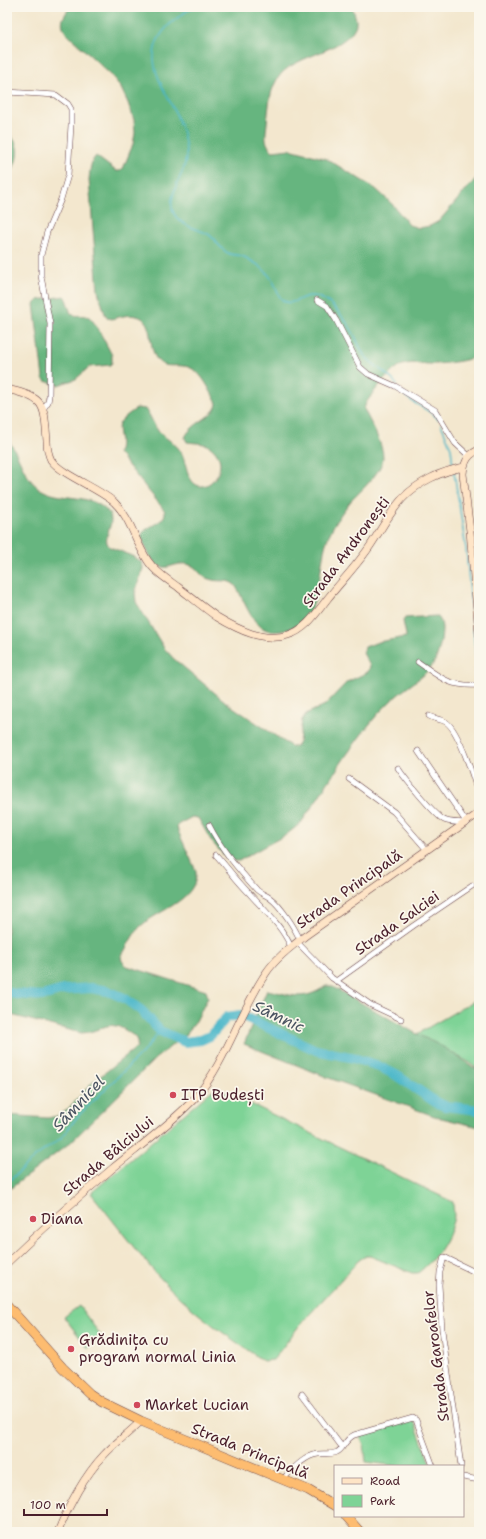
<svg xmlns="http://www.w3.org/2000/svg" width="486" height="1539" viewBox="0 0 486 1539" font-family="'Shantell Sans',sans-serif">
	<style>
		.green { fill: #7ed396; stroke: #647960 }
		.forest { fill: #66b57f; stroke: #586a55 }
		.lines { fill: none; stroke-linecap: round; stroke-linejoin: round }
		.stream { stroke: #4cb7c9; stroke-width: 1.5 }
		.river { stroke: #4cb7c9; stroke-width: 10 }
		.street-casing { stroke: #633d43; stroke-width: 6 }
		.secondary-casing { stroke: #633d43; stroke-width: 8 }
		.highway-casing { stroke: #633d43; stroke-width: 10 }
		.street { stroke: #fff; stroke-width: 5 }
		.secondary { stroke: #fee4c6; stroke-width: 7 }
		.highway { stroke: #fdbc70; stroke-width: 9 }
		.poi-dot { fill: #d1495b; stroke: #fbf7ec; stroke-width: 1.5 }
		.labels { text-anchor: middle; stroke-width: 3.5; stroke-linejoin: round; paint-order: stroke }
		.street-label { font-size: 15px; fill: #4a1f2b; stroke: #fbf7ec }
		.poi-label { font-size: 15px; fill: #4a1f2b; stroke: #fbf7ec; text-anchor: start }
		.water-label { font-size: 16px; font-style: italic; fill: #4b5462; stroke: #fbf7ec }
	</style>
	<rect width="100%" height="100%" fill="#fbf7ec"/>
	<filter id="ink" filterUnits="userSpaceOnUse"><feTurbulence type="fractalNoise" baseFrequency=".025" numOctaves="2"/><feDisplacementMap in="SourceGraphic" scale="8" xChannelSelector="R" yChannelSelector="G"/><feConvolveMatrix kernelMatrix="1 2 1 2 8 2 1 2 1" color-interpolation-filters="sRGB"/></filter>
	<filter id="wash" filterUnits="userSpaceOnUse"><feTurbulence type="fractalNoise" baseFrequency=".012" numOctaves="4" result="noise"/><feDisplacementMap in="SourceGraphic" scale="16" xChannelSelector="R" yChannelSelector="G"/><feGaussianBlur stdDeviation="0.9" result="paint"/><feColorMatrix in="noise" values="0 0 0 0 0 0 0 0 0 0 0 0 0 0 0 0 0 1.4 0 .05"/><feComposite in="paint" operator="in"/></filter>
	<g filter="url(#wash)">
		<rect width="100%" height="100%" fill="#f3e7ce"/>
		<path class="green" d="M479,998V1071L472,1064L417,1034Z
			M216,1087L453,1202C453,1208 455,1216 453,1221C447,1243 435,1259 418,1273H412L370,1256H365L358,1261L299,1326L273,1360L263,1361C235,1341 206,1322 180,1298C147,1267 119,1228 91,1193Z
			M79,1306L102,1337L88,1348L64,1317Z
			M412,1420L414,1421L431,1466H397L366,1462L364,1445L360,1436Z"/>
		<path class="forest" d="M70,7H352C354,13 358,21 355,27C344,51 298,55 281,74C269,88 269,106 267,123C266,134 263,143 273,151L290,149L327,159L376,189L393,205L409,225L419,228L430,226L439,221L479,175V356C466,361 450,363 436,364C421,365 407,359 394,370C384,378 373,393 366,403L364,409C369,420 384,446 383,457C382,473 360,491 350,502C342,512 335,522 330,533C315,563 327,618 286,630C253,639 248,605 235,585C227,578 219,583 209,579C200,577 198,567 190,565C185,563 180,564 175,565C171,566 167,568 163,567C151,566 145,545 141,536C145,525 166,524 165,511L118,453C123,441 116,431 119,424C123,417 132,412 137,408L145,409C151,415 153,425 159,432C166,439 176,443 181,452C186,461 186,473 192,481C204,497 227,472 218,456C210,442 202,444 187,442L185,438C190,423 217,416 217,403C209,390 201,367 183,366C176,365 168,367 162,364C145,355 157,319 136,316C128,314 119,317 112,319L108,318L105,314L98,291L89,180C90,171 90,162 96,156L116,171H120L123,169L133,144L135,133L134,120L128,103L120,86L110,74L66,33C59,21 63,18 70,7Z
			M7,132C25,147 16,164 7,181Z
			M65,296L71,314C76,317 83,314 89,317C94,319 108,348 112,355V363L110,365L89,367L76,379L58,385L45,381L43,378L34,304L38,300Z
			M7,439C21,455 23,481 44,491C64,501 90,493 107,511C119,523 99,537 110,547L125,553L136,558L142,563L143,568L135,593L136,602L164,648L174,659L227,703L292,747H296L299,742L302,720L306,714L325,705L347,682L368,672L370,666L363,653L365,647L378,642L406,637V635L403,621L405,618L436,616C448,621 439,652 435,661C427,675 411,684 399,694C391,700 384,708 377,715C349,748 325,788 301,823L286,835L265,846L244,858L239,861H229L212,842L198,818L192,817L179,824L177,826L178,831L196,871C199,901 154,911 139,928C133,934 126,949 121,957L122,961L127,966L206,991L208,997L195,1023L185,1035L156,1058L70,1143L11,1188L7,1186V1115L48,1118L57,1116L66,1111L92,1083L137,1047C138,1041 136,1037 131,1034C107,1016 104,1032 81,1033L7,1014V500L10,495L7,480Z
			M326,986H331L417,1034L445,1048L479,1071V1127L437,1117L329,1078L244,1044L267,990C293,995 302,1002 326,986Z"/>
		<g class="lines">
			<path class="stream" d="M195,7C186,10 177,18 170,24C138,54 161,82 176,114C181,125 185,139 186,151C189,174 159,200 178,219C187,228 198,229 208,234C216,239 221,251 230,254C234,255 238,255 242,256C247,258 253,262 258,265C265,270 270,276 274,283C277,289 277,297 284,301C297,308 304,287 326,301C337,308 349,324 355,336C358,342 360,349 364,355C374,367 389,373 397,385
				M220,7H226
				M403,393C412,405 429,408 438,419
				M441,424L451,448L453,466
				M454,472L466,549L479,693
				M7,1183L35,1157L61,1138L78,1116L142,1053L160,1031"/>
			<path class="river" d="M7,992L15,994L42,996L63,990L91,988L108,991L124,998L142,1011L160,1031L185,1042L201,1040L210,1036L227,1017L241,1015L316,1050L350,1057L376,1065L396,1075L437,1103L445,1106L479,1110"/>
		</g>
	</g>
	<g filter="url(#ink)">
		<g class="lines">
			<defs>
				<path id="street" d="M7,92L56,95L68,104L71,109V125L68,175L61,199L47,232L41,255V276L50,324L49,396L48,402L43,409
					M317,300L327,306L336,320L360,367L368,374L395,386L435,410L455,443L469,456
					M418,662C441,678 449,687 479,685
					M429,716C434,719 441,719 446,722C459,730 477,786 479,801
					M418,751L467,823
					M398,768C405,779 434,814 444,820C450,823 458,822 466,823
					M349,779L394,812L427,850
					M209,825C221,849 239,870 257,890C261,894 265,894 270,898C281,906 295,928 300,940
					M216,855C227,867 237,881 249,893C264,910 282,926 291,947
					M297,942L332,978L371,1005L401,1019
					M336,981L413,926L472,886
					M302,1394L342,1447
					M461,1466L442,1330L439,1285L440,1272L444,1257L479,1274
					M463,1477L479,1480
					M283,1479C293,1469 304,1456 318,1454C324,1453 332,1455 337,1452C343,1450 344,1440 354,1435L413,1418L416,1420L433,1466"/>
				<path id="secondary" d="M7,389C46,398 44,404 47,441C47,447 48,454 51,460C62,475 98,488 114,502C131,518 135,542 148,561C155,572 168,580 178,587C191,597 204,608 217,617C237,629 264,643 288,635C306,630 317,612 328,598C341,582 356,566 368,549C379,533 390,512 403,498C418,482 442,471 464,467
					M479,450C468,454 464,462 463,474L470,531L479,634
					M7,1263C41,1230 76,1199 113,1168C140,1146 172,1123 196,1097C226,1062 240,1011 266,973C276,958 291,947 305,936L479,813
					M58,1532C68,1506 85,1475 104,1455C115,1443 129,1433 141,1421"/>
				<path id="highway" d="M7,1305L63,1368L90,1394L102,1402L141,1421L308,1490L335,1506
					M346,1516L360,1532"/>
			</defs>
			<use href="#street" class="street-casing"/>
			<use href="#secondary" class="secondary-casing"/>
			<use href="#highway" class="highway-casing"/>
			<use href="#street" class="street"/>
			<use href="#secondary" class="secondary"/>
			<use href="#highway" class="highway"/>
		</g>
	</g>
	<g class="poi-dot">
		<circle cx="173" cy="1095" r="4"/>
		<circle cx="33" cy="1219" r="4"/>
		<circle cx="71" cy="1349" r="4"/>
		<circle cx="137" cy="1405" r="4"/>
	</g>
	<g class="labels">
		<g class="street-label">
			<text transform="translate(346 552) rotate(-53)" y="5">Strada Andronești</text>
			<text transform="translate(349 889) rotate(-35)" y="5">Strada Principală</text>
			<text transform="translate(397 923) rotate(-35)" y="5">Strada Salciei</text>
			<text transform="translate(108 1156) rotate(-40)" y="5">Strada Bâlciului</text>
			<text transform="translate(436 1356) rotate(-97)" y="5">Strada Garoafelor</text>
			<text transform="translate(250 1451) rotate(22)" y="5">Strada Principală</text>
		</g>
		<g class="poi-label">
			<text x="181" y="1100">ITP Budești</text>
			<text x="41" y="1224">Diana</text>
			<text x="79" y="1345">Grădinița cu<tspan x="79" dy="17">program normal Linia</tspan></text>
			<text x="145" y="1410">Market Lucian</text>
		</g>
		<g class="water-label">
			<text transform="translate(279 1016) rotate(25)" y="6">Sâmnic</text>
			<text transform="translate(78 1103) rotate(-47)" y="6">Sâmnicel</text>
		</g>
	</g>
	<rect width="486" height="1539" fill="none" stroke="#fbf7ec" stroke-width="24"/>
	<rect x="334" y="1465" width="130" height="52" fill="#fbf7ec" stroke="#b4a19f"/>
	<rect x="342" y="1478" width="20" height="6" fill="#fee4c6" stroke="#b4a19f"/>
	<text x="370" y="1485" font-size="12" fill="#4a1f2b">Road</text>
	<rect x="342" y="1495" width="20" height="12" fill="#7ed396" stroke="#b4a19f"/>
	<text x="370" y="1505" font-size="12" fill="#4a1f2b">Park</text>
	<path d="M24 1509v6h83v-6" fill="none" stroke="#4a1f2b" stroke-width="2"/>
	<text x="30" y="1509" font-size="12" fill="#4a1f2b" stroke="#fbf7ec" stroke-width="3" paint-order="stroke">100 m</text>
</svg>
